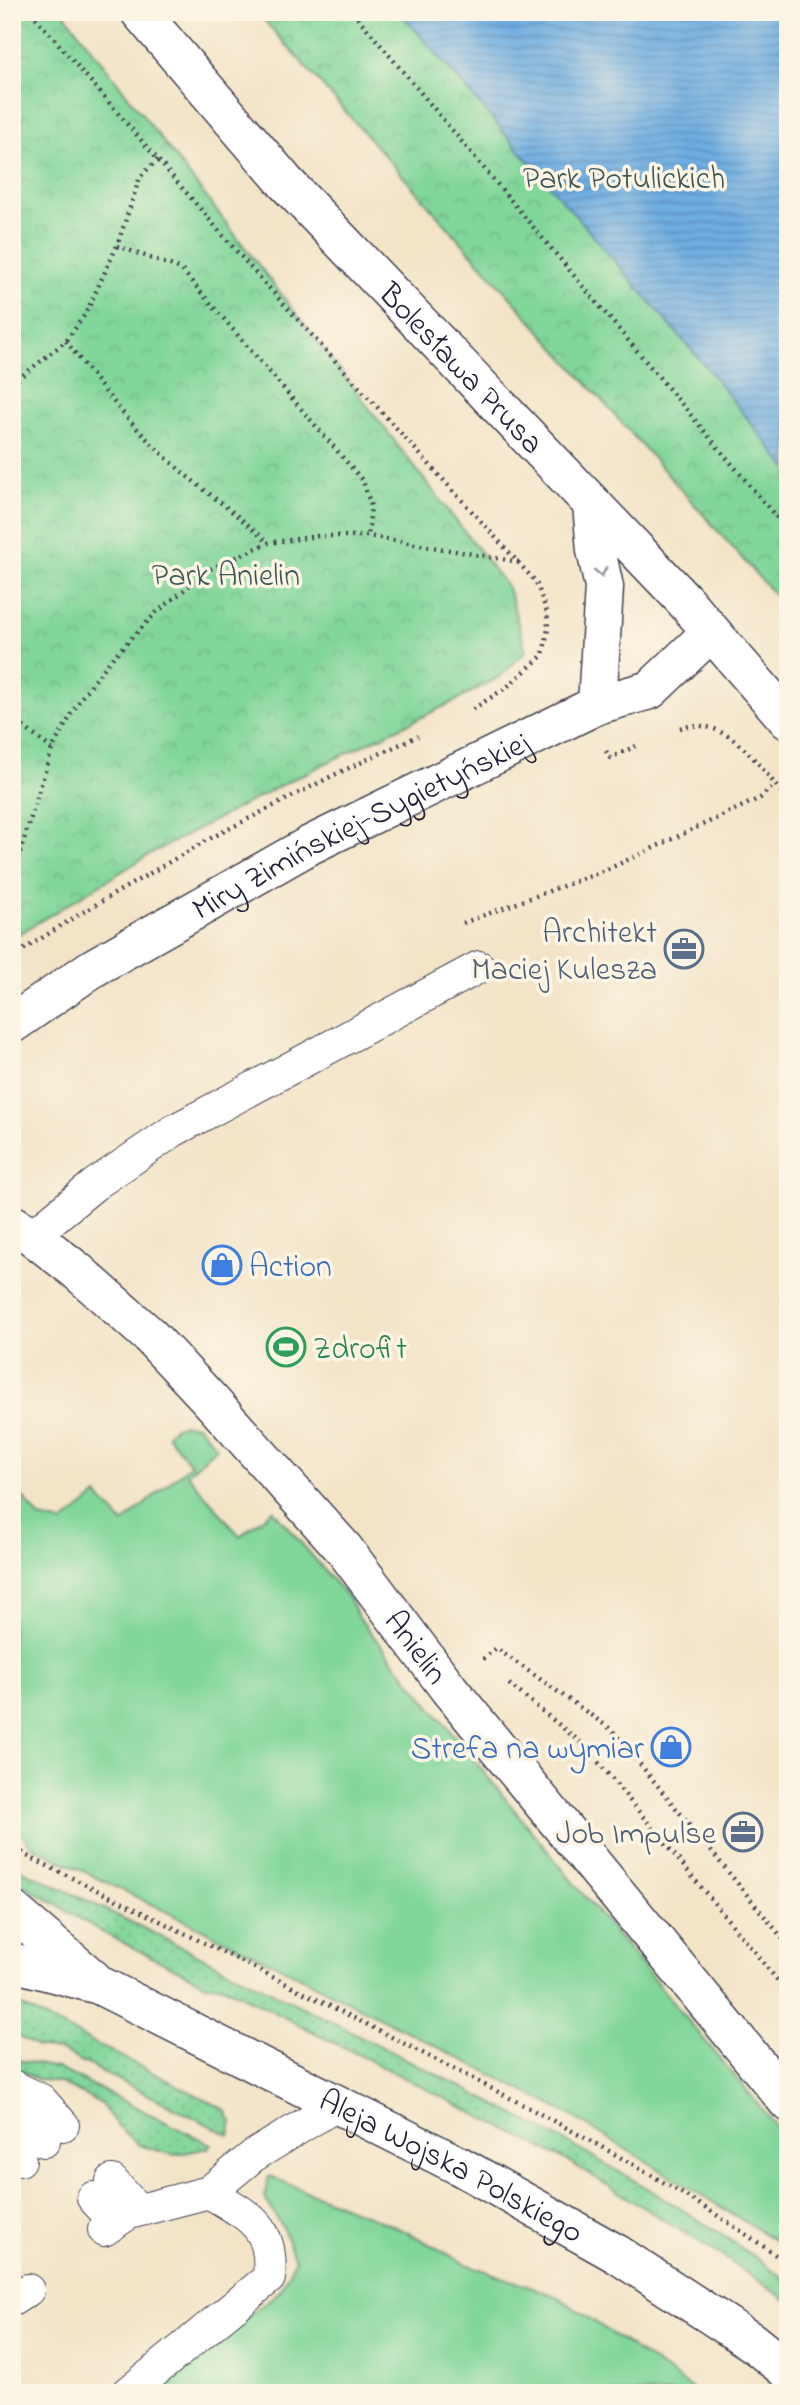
<svg xmlns="http://www.w3.org/2000/svg" width="800" height="2405" viewBox="0 0 800 2405" font-family="'Indie Flower',sans-serif">
	<style>
		.grass { fill: #81d69a; stroke: #527c6a; stroke-width: 2 }
		.park { fill: url(#park-crowns); stroke: #527c6a; stroke-width: 2 }
		.garden { fill: url(#garden-dots); stroke: #527c6a; stroke-width: 2 }
		.water { fill: url(#water-rules); stroke: #48688e; stroke-width: 2 }
		.lines { fill: none; stroke-linecap: round; stroke-linejoin: round }
		.lane-casing { stroke: #413f50; stroke-width: 34 }
		.street-casing { stroke: #413f50; stroke-width: 41 }
		.secondary-casing { stroke: #413f50; stroke-width: 41 }
		.path { stroke: #413f50; stroke-width: 4.5; stroke-dasharray: 2 5; stroke-linecap: butt }
		.lane { stroke: #fff; stroke-width: 32 }
		.street { stroke: #fff; stroke-width: 38 }
		.secondary { stroke: #fff; stroke-width: 38 }
		.oneway { stroke: #9c9ca7 }
		.labels { text-anchor: middle; stroke-width: 7; stroke-linejoin: round; paint-order: stroke }
		.park-label { font-size: 32px; fill: #3e5858; stroke: #fcf5e5 }
		.street-label { font-size: 32px; fill: #22223b; stroke: #fcf5e5 }
		.service-label { font-size: 32px; fill: #4e5e75; stroke: #fcf5e5; text-anchor: end }
		.shop-label { font-size: 32px; fill: #366cbe; stroke: #fcf5e5; text-anchor: start }
		.leisure-label { font-size: 32px; fill: #27864d; stroke: #fcf5e5; text-anchor: start }
	</style>
	<defs>
		<pattern id="park-crowns" width="20" height="18" patternUnits="userSpaceOnUse" patternTransform="scale(1.75)"><rect width="20" height="18" fill="#81d69a"/><path d="M2 6a3 3 0 1 1 6 0M12 15a3 3 0 1 1 6 0" fill="none" stroke="#6fb786"/></pattern>
		<pattern id="garden-dots" width="8" height="8" patternUnits="userSpaceOnUse" patternTransform="scale(1.75)"><rect width="8" height="8" fill="#81d69a"/><path d="M2 2h.1M6 6h.1" fill="none" stroke="#6fb786" stroke-width="1.8" stroke-linecap="round"/></pattern>
		<pattern id="water-rules" width="6" height="5" patternUnits="userSpaceOnUse" patternTransform="scale(1.75)"><rect width="6" height="5" fill="#6eade1"/><path d="M0 2.5h6" fill="none" stroke="#5a8cb8"/></pattern>
	</defs>
	<rect width="100%" height="100%" fill="#fcf5e5"/>
	<filter id="ink" filterUnits="userSpaceOnUse"><feTurbulence type="fractalNoise" baseFrequency=".0143" numOctaves="2"/><feDisplacementMap in="SourceGraphic" scale="14" xChannelSelector="R" yChannelSelector="G"/><feConvolveMatrix kernelMatrix="1 2 1 2 8 2 1 2 1" color-interpolation-filters="sRGB"/></filter>
	<filter id="wash" filterUnits="userSpaceOnUse"><feTurbulence type="fractalNoise" baseFrequency=".00686" numOctaves="4" result="noise"/><feDisplacementMap in="SourceGraphic" scale="28" xChannelSelector="R" yChannelSelector="G"/><feGaussianBlur stdDeviation="1.57" result="paint"/><feColorMatrix in="noise" values="0 0 0 0 0 0 0 0 0 0 0 0 0 0 0 0 0 1.4 0 .05"/><feComposite in="paint" operator="in"/></filter>
	<g filter="url(#wash)">
		<rect width="100%" height="100%" fill="#f3e4c7"/>
		<path class="grass" d="M183,1424L197,1425L217,1447L187,1474L240,1536L273,1510L349,1599L358,1617L585,1897L788,2140V2248L565,2112L300,1977L32,1846L12,1824V1484L40,1518L63,1523L97,1495L123,1523L191,1464L167,1435L173,1428Z
			M269,2176L405,2231L466,2264L558,2297L699,2393H151L280,2291L295,2260L282,2226L264,2197Z"/>
		<path class="park" d="M12,12H63L508,588L526,651L501,676L455,701L291,780L152,853L19,934L12,932Z
			M257,12H788V610Z"/>
		<path class="garden" d="M12,1863L18,1868C140,1925 260,1986 380,2046C520,2116 662,2188 788,2281V2301L722,2256L568,2161L223,1986L207,1985L102,1932L12,1878Z
			M12,2001L226,2110L232,2122L229,2135L61,2051L37,2047L12,2033Z
			M12,2059L57,2068L212,2145L208,2148L174,2155L139,2145L116,2124L100,2103L60,2083L37,2079L12,2067Z"/>
		<path class="water" d="M400,12H788V470L707,368Z"/>
	</g>
	<g filter="url(#ink)">
		<g class="lines">
			<defs>
				<path id="lane" d="M32,1236L94,1185L173,1131L479,967
					M12,2086L41,2100L63,2125
					M12,2098L24,2119L44,2141
					M12,2151L20,2160
					M112,2181L138,2210
					M93,2198L115,2222
					M104,2230L129,2213L209,2192L253,2156L338,2104
					M12,2300L28,2290
					M128,2393L269,2278C274,2226 250,2217 209,2192"/>
				<g id="street">
					<path id="s1" d="M12,1224L32,1236L76,1270L150,1336L210,1400L344,1549L449,1689L788,2102"/>
				</g>
				<g id="secondary">
					<path id="s2" d="M140,12L286,183L684,600L788,720"/>
					<path d="M592,504L596,550L604,587L597,705"/>
					<path id="s3" d="M12,1024L93,968L310,845L597,705L650,690L711,632"/>
					<path d="M12,1910L93,1979"/>
					<path id="s4" d="M12,1962L99,1985L458,2165L617,2254L752,2342L788,2371"/>
				</g>
			</defs>
			<use href="#lane" class="lane-casing"/>
			<use href="#street" class="street-casing"/>
			<use href="#secondary" class="secondary-casing"/>
			<path class="path" d="M31,12L251,268L536,582L547,612L548,629L543,655L507,687L470,711
				M353,12L788,531
				M117,246L181,269L363,481L371,506L368,536
				M66,341C94,378 123,416 157,449C191,483 233,509 268,543
				M12,384L66,341L86,313L117,246L140,177L158,159
				M780,638L788,631
				M12,718L52,749
				M680,728C729,714 761,769 788,800
				M606,751L610,758L636,746
				M12,879L52,749L80,699L114,656L157,612L210,569L268,543L318,536H368L519,562
				M463,923L606,870L760,798L774,785
				M12,957L78,915L209,839L334,775L418,736
				M483,1659L496,1648L612,1730L788,1945
				M509,1684L585,1746L788,1993
				M12,1842L25,1855C167,1924 308,1994 448,2066C564,2126 682,2186 788,2264"/>
			<use href="#lane" class="lane"/>
			<use href="#street" class="street"/>
			<use href="#secondary" class="secondary"/>
		</g>
		<defs><path id="oneway-chevron" d="M-2-3.5L2.5 0L-2 3.5" fill="none" stroke-width="1.6" stroke-linecap="round" stroke-linejoin="round" transform="scale(1.75)"/></defs>
		<use class="oneway" href="#oneway-chevron" transform="translate(601 572) rotate(79)"/>
	</g>
	<defs>
		<symbol id="office-ring" viewBox="-11 -11 22 22"><circle r="9.5" fill="#fcf5e5" stroke="#5c6f8a" stroke-width="1.5"/><path d="M-6-3h4V-5.5h4V-3h4V5H-6ZM-1-4.5V-3h2v-1.5ZM-6 0V1H6V0Z" fill="#5c6f8a"/></symbol>
		<symbol id="shop-ring" viewBox="-11 -11 22 22"><circle r="9.5" fill="#fcf5e5" stroke="#3f7fe0" stroke-width="1.5"/><path d="M-5-2.5h2.3a2.7 3.5 0 0 1 5.4 0H5L5.5 6h-11ZM-1.5-2.5h3a1.5 2.3 0 0 0-3 0Z" fill="#3f7fe0"/></symbol>
		<symbol id="stadium-ring" viewBox="-11 -11 22 22"><circle r="9.5" fill="#fcf5e5" stroke="#2e9e5b" stroke-width="1.5"/><path d="M0-5a6.5 5 0 1 0 0 10a6.5 5 0 1 0 0-10ZM-3.5-1.8h7v3.6h-7Z" fill="#2e9e5b"/></symbol>
	</defs>
	<g fill-rule="evenodd">
		<use href="#office-ring" x="662" y="927" width="44" height="44"/>
		<use href="#shop-ring" x="200" y="1243" width="44" height="44"/>
		<use href="#stadium-ring" x="264" y="1325" width="44" height="44"/>
		<use href="#shop-ring" x="649" y="1725" width="44" height="44"/>
		<use href="#office-ring" x="721" y="1810" width="44" height="44"/>
	</g>
	<g class="labels">
		<g class="park-label">
			<text x="624" y="188">Park Potulickich</text>
			<text x="226" y="585">Park Anielin</text>
		</g>
		<g class="street-label">
			<text dy="11" stroke="none"><textPath href="#s2" startOffset="480">Bolesława Prusa</textPath></text>
			<text dy="11" stroke="none"><textPath href="#s3" startOffset="402">Miry Zimińskiej-Sygietyńskiej</textPath></text>
			<text dy="11" stroke="none"><textPath href="#s1" startOffset="588">Anielin</textPath></text>
			<text dy="11" stroke="none"><textPath href="#s4" startOffset="486">Aleja Wojska Polskiego</textPath></text>
		</g>
		<g class="service-label">
			<text x="657" y="942">Architekt<tspan x="657" dy="37">Maciej Kulesza</tspan></text>
			<text x="716" y="1843">Job Impulse</text>
		</g>
		<g class="shop-label">
			<text x="249" y="1276">Action</text>
			<text x="644" y="1758" text-anchor="end">Strefa na wymiar</text>
		</g>
		<g class="leisure-label">
			<text x="313" y="1358">Zdrofit</text>
		</g>
	</g>
	<rect width="800" height="2405" fill="none" stroke="#fcf5e5" stroke-width="42"/>
</svg>
